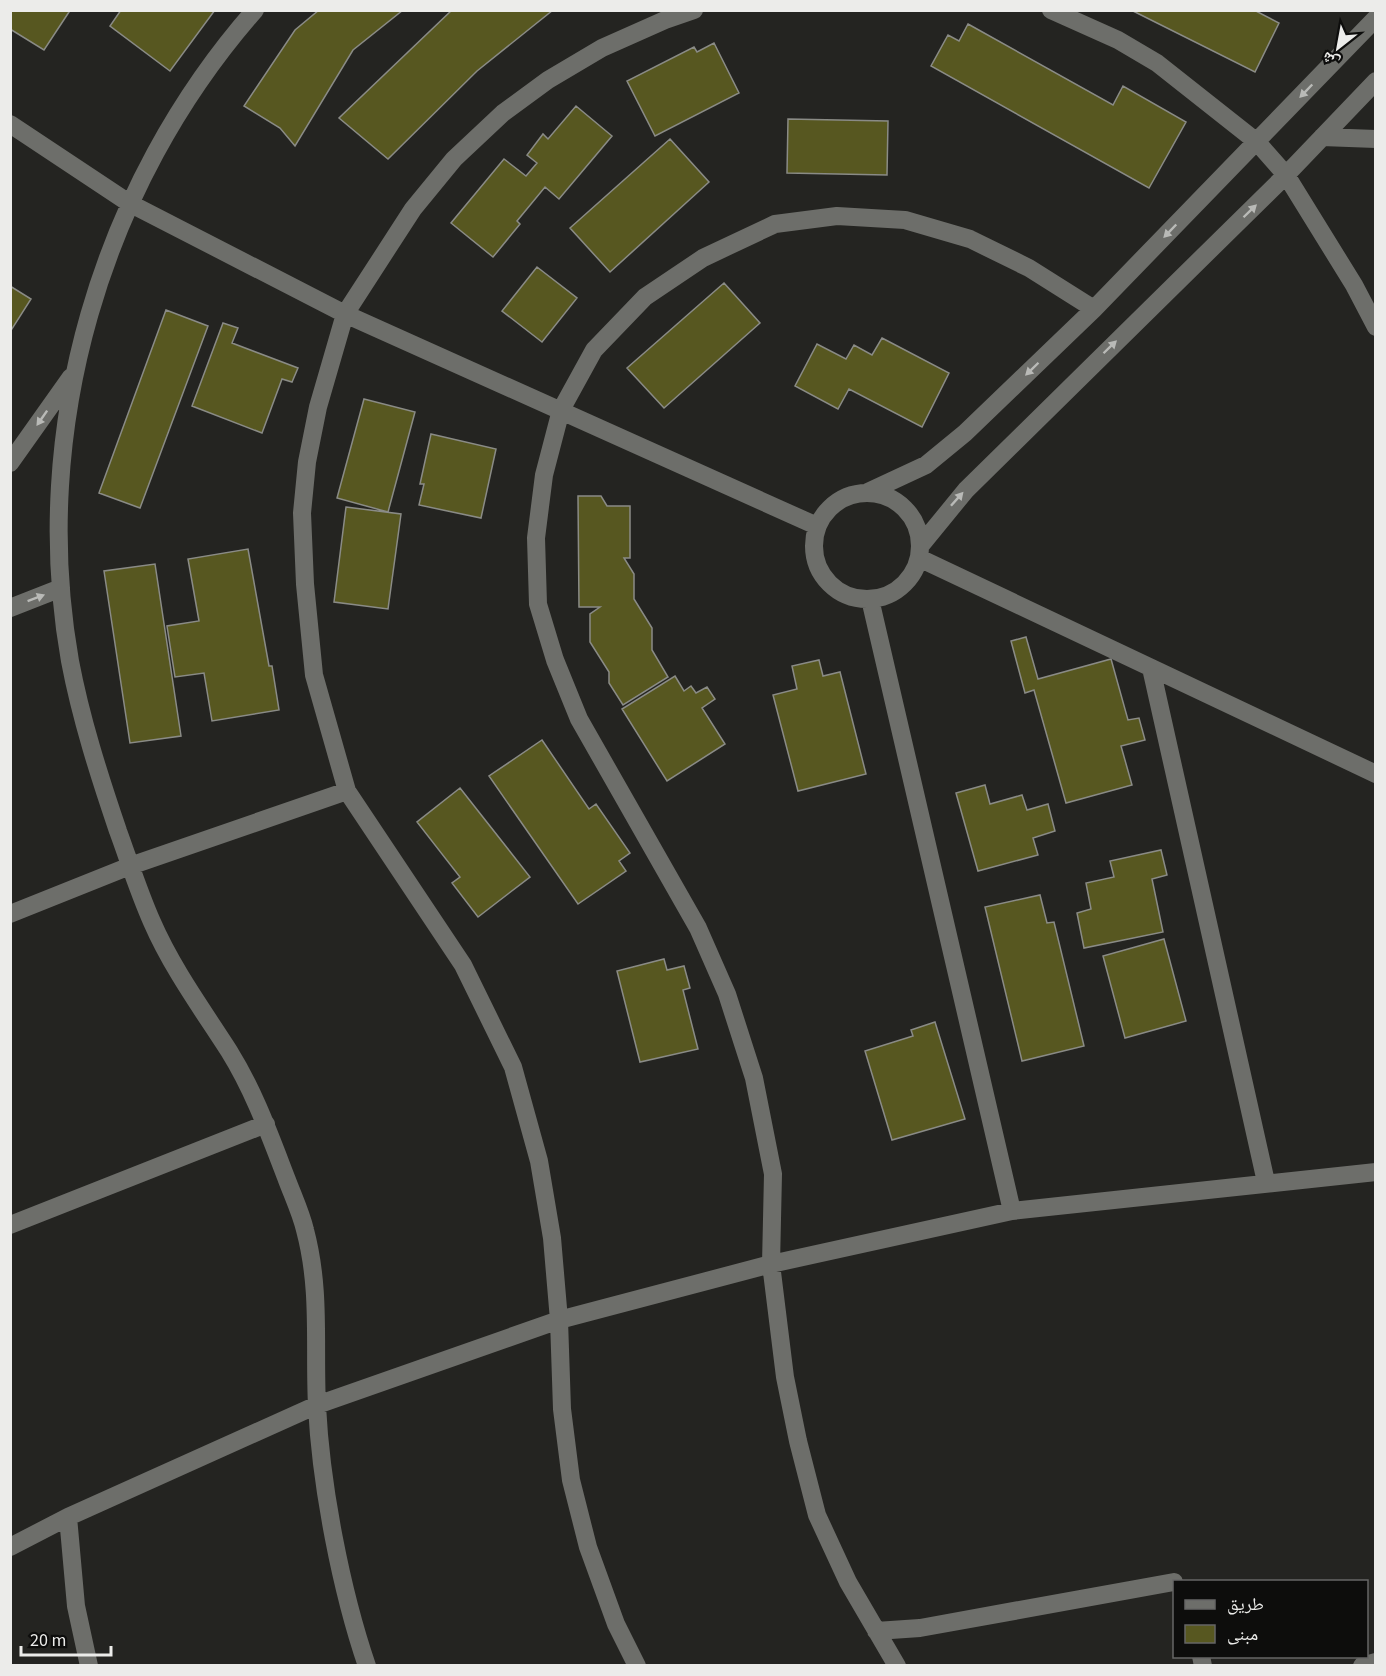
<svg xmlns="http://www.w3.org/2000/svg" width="1386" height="1676" viewBox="0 0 1386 1676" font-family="'Source Sans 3','Noto Naskh Arabic',sans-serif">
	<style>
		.building { fill: #575720; stroke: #8a8b86; stroke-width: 1.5 }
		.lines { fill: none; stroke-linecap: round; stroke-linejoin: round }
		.minor { stroke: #6d6e6a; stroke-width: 18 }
		.oneway { fill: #b9bab7 }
	</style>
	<rect width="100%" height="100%" fill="#242421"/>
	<path class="building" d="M10,10H67L69,12L44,50L10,29Z
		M121,10H215L170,71L110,26Z
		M319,10H403L353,50L295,146L280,128L244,106L295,30Z
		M452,10H553L477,71L388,159L339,118Z
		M1131,10H1254L1279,23L1255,72Z
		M968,24L1113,105L1123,86L1186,122L1149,188L931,66L948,35L959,41Z
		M714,43L739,93L655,136L627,81L694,47L697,52Z
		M576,106L612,136L559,199L545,187L517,221L520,224L493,257L451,223L504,159L526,176L537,163L527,155L543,134L548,139Z
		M788,119L888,121L887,175L787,173Z
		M670,139L709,182L610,272L570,228Z
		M537,267L577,298L542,342L502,311Z
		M724,283L760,323L664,408L627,368Z
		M10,286L31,299L10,332Z
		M166,310L208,326L140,508L99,493Z
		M223,323L238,328L232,343L298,368L292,382L282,379L262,433L192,406Z
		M882,338L949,373L922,427L849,389L838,409L795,386L817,344L846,359L854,345L872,355Z
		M364,399L415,412L388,512L337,498Z
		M431,434L496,449L481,518L419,505L424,484H420Z
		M578,496H601L607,506H630V558H624L634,574V599L652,628V650L668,677L623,705L609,683V672L590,642V614L600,607H579Z
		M346,507L401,514L388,609L334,602Z
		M248,549L269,666H272L279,710L212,721L204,673L175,677L167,626L199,621L188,559Z
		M155,564L181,736L130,743L104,571Z
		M1026,637L1038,679L1111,659L1128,720L1139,718L1145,740L1121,746L1132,785L1066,803L1034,690L1025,693L1011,641Z
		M819,660L823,676L840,672L866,774L798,791L773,695L797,689L792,666Z
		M675,676L684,691L691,686L696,693L707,687L715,699L702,708L725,744L667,781L622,709Z
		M542,740L589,809L596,804L630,853L619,861L626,871L578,904L489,776Z
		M985,785L990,804L1022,795L1027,810L1048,804L1055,831L1033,838L1038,855L978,871L956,793Z
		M460,788L530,877L478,917L452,883L460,877L417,822Z
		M1161,850L1167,875L1152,879L1163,932L1084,948L1077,913L1091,909L1086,883L1114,877L1110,861Z
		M1040,895L1047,923L1054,922L1084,1046L1022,1061L985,907Z
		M1164,939L1186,1021L1125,1038L1103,956Z
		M664,959L667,970L684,966L690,988L683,990L698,1049L640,1062L617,971Z
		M935,1022L965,1119L892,1140L865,1051L913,1036L911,1030Z"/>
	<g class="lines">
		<path class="minor" d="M255,10C101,185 29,430 70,661C81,719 99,775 118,831C129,861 139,893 152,922C172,968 202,1009 229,1051C254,1091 270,1136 287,1180C293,1196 301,1213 305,1230C321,1290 314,1345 317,1406C321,1486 341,1590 367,1666
			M1051,10L1118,40L1157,63L1257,142L1286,175L1354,285L1376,327
			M10,124L129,203L345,314L817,526
			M1322,137L1376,139
			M10,463L71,377
			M868,492L926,465L965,433L1094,309L1376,18
			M814 546a53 53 0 1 1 106 0a53 53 0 1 1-106 0Z
			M921,545L966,490L1286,175L1376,81
			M919,558L1376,774
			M870,599L1012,1211
			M10,608L61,588
			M1151,668L1266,1182
			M10,914L130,866L347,791
			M10,1225L266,1124
			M68,1517L76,1606L89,1666
			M10,1547L68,1517L317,1405L559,1320L771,1264L1012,1211L1376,1172
			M876,1631L920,1628L1174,1582
			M1201,1656L1203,1666
			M637,1666L616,1624L588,1547L571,1480L562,1409L559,1320L552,1238L539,1161L513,1067L463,965L347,791L314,675L305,584L302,513L307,462L318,407L345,314L413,209L454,159L503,113L548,80L602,48L665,20L694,10
			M897,1666L848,1582L817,1515L798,1441L785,1377L771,1264L773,1174L754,1078L727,994L698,928L579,719L555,660L538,604L536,538L544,475L561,410L594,350L645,297L703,258L775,224L837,216L905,220L970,239L1029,268L1094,309
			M1362,1666L1376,1662"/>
	</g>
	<defs><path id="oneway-solid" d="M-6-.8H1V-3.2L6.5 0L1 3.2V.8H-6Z" transform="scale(1.5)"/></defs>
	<g class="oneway">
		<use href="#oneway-solid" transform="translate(1306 91) rotate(134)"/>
		<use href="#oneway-solid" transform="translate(1250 211) rotate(-44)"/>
		<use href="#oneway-solid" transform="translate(1170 231) rotate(134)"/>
		<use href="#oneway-solid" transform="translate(1110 347) rotate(-44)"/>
		<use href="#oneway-solid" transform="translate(1032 369) rotate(136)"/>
		<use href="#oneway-solid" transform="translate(42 418) rotate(125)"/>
		<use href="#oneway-solid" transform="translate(957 499) rotate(-48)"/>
		<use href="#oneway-solid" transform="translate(36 598) rotate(-21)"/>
	</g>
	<rect width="1386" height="1676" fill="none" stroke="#ececea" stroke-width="24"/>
	<rect x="1173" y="1580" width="195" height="78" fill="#0d0d0c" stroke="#666665" stroke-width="1.5"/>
	<rect x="1185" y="1600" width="30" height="9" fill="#6d6e6a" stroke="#666665" stroke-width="1.5"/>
	<text x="1227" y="1610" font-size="18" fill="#ececea">طريق</text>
	<rect x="1185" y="1625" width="30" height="18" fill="#575720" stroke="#666665" stroke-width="1.5"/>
	<text x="1227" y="1640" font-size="18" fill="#ececea">مبنى</text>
	<g transform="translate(1338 48) rotate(211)" stroke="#0d0d0c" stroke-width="4.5" paint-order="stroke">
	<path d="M0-4.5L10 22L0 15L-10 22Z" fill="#ececea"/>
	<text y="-9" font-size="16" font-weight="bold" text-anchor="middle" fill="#ececea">ش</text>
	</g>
	<path d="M21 1646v9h90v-9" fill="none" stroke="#ececea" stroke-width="3"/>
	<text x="30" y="1646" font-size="18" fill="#ececea" stroke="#0d0d0c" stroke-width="4.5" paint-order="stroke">20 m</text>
</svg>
